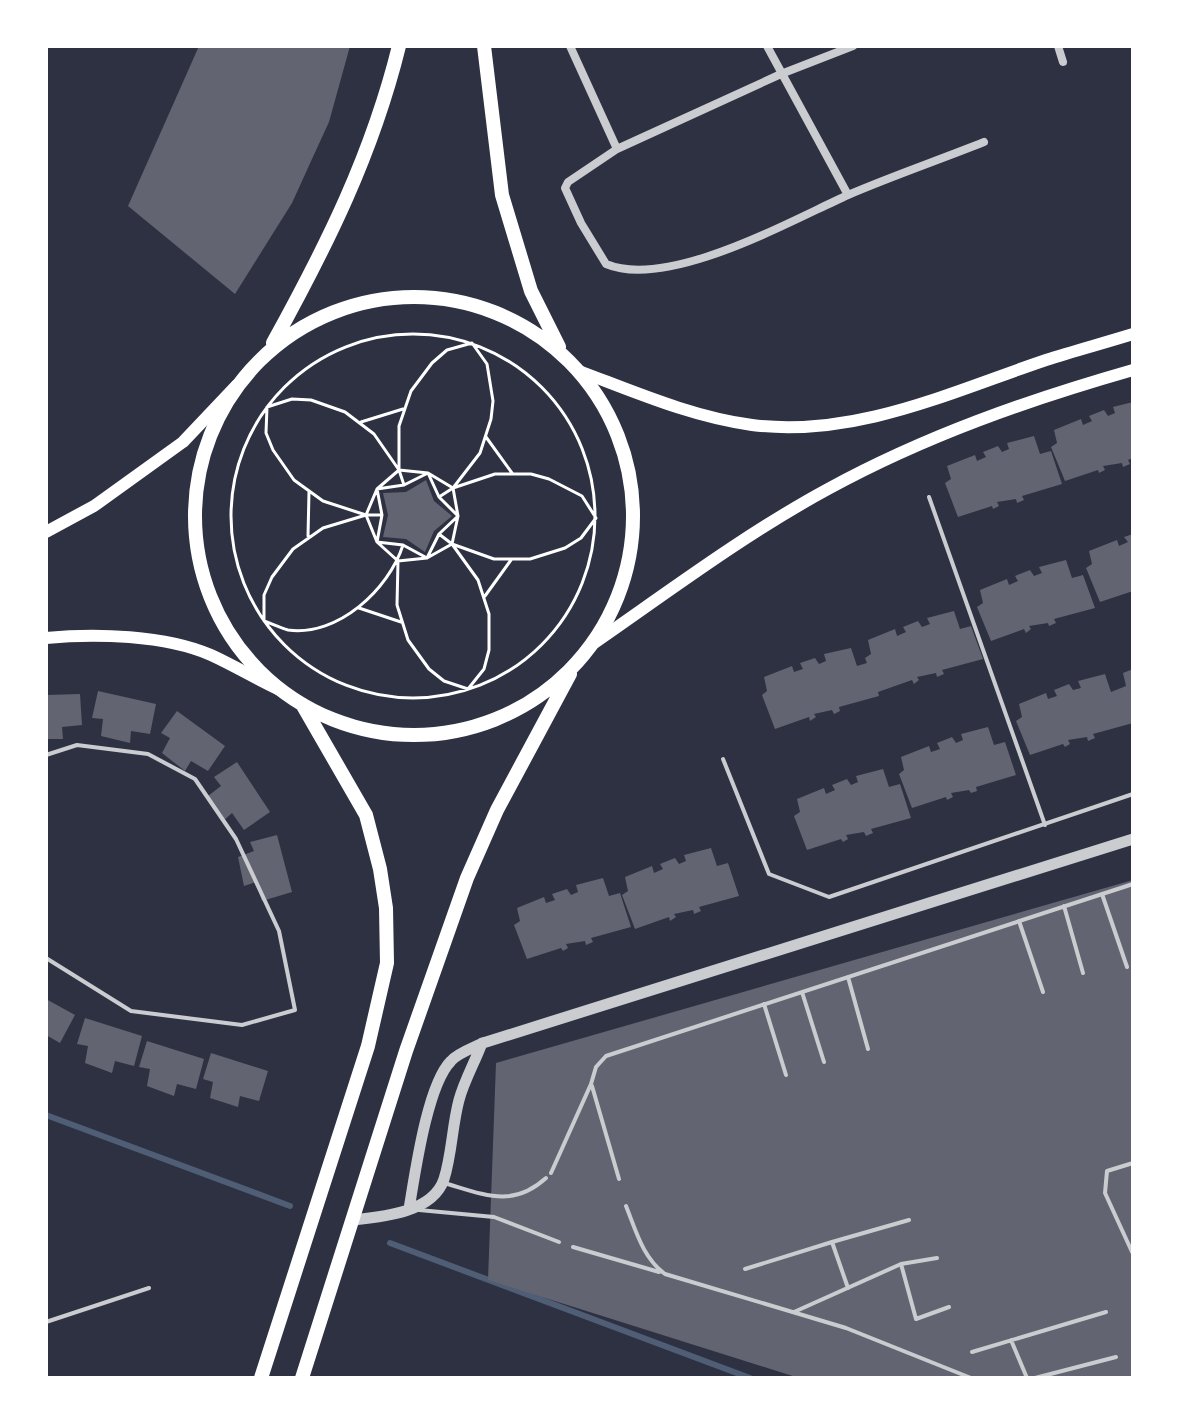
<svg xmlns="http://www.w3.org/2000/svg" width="1179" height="1424" viewBox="0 0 1179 1424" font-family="'Fira Sans',sans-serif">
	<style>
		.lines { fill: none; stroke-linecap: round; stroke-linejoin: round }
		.stream { stroke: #4f5d75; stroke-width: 6 }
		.building { fill: #626471 }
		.path { stroke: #fff; stroke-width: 3 }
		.service { stroke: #caccd0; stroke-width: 4 }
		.minor { stroke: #caccd0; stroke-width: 8 }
		.tertiary { stroke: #caccd0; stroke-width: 11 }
		.secondary { stroke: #fff; stroke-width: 12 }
		.primary { stroke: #fff; stroke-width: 14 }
	</style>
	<rect width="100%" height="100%" fill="#2d3142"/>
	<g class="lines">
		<path class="stream" d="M46,1115L290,1206
			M390,1243L750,1378"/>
	</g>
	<path class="building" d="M199,46H350L329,122L312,159L292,203L235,294L128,206Z
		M1133,402V458L1128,460L1130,464L1123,467L1122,463L1103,466L1105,470L1099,473L1098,470L1065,481L1051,447L1057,443L1054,430L1081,419L1083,425L1092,421L1089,416L1104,410L1108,416L1115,413L1113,407Z
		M1034,436L1040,454L1051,451L1062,484L1022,496L1024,500L1017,503L1016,499L997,502L999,506L993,509L992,506L958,517L945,483L951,479L947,466L975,455L977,461L986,457L983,452L998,446L1002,452L1009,449L1007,443Z
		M426,480L434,501L452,516L434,531L425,552L406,539L383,537L388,515L383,493L406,492Z
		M1133,534V591L1100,602L1086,568L1092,564L1089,551L1117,540L1119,546L1128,542L1124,537Z
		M1066,560L1072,578L1083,575L1095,608L1054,619L1056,623L1049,626L1048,623L1029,626L1031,629L1026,633L1024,629L991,641L977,607L983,603L980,590L1007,579L1009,585L1018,581L1015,576L1030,570L1034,576L1042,573L1039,567Z
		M954,611L960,629L971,626L983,659L942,670L944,674L937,677L936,673L917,677L919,680L914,684L912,680L878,692L879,696L839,707L840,711L834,714L832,710L814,714L816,717L810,721L809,717L775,729L762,695L767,691L764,677L792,666L794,672L803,669L800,663L815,658L819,664L826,661L824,654L851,648L857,666L867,663L865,658L871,654L868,640L895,629L897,636L906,632L903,627L918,621L922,627L930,624L927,618Z
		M1133,669V723L1093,734L1095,738L1088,741L1087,737L1068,740L1070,744L1065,747L1063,744L1030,755L1016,721L1022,717L1019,704L1046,693L1048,699L1057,696L1054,690L1069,684L1073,690L1081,688L1078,681L1105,674L1111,692L1126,686L1123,673Z
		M98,691L156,704L150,734L131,731L130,743L101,736L103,719L92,718Z
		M80,694L82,725L62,727L63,739H46V695Z
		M177,711L225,746L208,771L191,761L185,771L162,753L170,738L161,733Z
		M988,727L994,745L1005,742L1016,775L976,787L977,791L971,793L969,790L951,793L953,797L947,800L946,797L912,808L899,774L904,770L901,757L929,746L931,752L940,749L937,743L952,737L956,743L963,740L961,734Z
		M237,762L270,812L244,830L232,813L223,821L208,796L221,786L214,777Z
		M883,769L889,787L900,784L911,818L871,829L873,833L866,836L864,832L846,835L848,839L843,842L841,839L807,850L794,816L800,812L797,799L824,788L826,794L835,790L832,785L847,779L851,785L858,782L856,776Z
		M277,835L292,892L262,901L256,882L244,886L238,857L254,851L250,842Z
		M711,848L717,866L728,863L739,896L699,907L701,911L694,914L693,910L674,914L676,917L670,921L669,917L635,929L622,895L628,891L625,877L652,866L654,873L663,869L660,864L675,858L679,864L686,861L684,855Z
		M603,878L609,896L620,893L631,927L591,938L593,942L586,945L585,941L566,944L568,948L563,951L561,948L527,959L514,925L520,921L517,908L544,897L546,903L555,900L552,894L567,889L571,895L578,892L576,885Z
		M1133,880V1378H799L488,1280L496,1063Z
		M46,999L75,1015L60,1043L46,1035Z
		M85,1018L142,1036L134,1066L115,1061L112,1073L85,1063L88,1046L77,1044Z
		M147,1041L204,1059L196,1089L177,1084L174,1096L147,1086L150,1069L139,1067Z
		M211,1053L268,1071L259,1101L240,1096L238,1107L210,1098L213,1082L203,1079Z"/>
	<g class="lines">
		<path class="path" d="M231 516a182 182 0 1 1 364 0a182 182 0 1 1-364 0Z
			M361,422L403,409
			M486,437L512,473
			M399,470L428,473L453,488L458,516L452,544L427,558L398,561L377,542L366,515L377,489Z
			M399,470L404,485
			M428,473L439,497L458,516L439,534L427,558L403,545L377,542L382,515L377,489L404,485Z
			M439,497L453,488
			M366,515H382
			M439,534L452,544
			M308,536L309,492
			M398,561L397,605L408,640L429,669L444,681L468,689L484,669L489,650V614L478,580L452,544L494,559H530L565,548L581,538L596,518L582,496L549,479L531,474H495L453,488L480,453L491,419L493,401L487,364L472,343L447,350L432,363L411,391L399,426V470L374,434L345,412L311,400L292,399L267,407L266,433L273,450L294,480L323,501L366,515L323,528L293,549L272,577L264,595V621C272,624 281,628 288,630C338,637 389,589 403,545
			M485,596L511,560
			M359,608L401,622"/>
		<path class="service" d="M929,497L1045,825
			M46,755L77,745L148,754L195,779L236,839L279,931L295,1010L242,1025L131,1011L46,958
			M723,759L769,874L829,897L1133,794
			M1102,894L1127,967
			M1064,906L1083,973
			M1019,921L1043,992
			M848,977L868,1049
			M802,992L824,1062
			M764,1004L786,1075
			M592,1086L619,1179
			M1133,1163L1107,1171L1105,1193L1133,1254
			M551,1173L591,1084L596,1067L606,1056L1133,884
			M444,1183C483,1194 512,1209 546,1178
			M626,1206C636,1231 643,1258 665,1274L846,1328L971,1378
			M419,1210L494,1217L559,1242
			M832,1242L909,1220
			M573,1247L659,1272
			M901,1264L937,1258
			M745,1269L832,1242L848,1288
			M794,1312L901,1264L916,1319L949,1307
			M46,1322L149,1288
			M1011,1340L1027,1378
			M972,1352L1106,1312
			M1035,1378L1116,1357"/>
		<path class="minor" d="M570,46L617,149L781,74L853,46
			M767,46L848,195
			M1058,46L1063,62
			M617,149L568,182L565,188L581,223L606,264C668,290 790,221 848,195C892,176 939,160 984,142"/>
		<path class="tertiary" d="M409,1209C415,1174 427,1085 451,1061C458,1053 473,1048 483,1043L1133,839
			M352,1220C381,1217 433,1213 444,1179C452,1154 452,1126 459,1100C464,1081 475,1062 482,1043"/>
		<path class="secondary" d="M579,371C635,392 692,417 752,425C855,438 951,392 1046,360C1074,351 1104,343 1133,334
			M46,532L94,506L183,442L237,385
			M46,638C95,633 165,635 211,655C235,666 258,680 282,691
			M590,646C668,592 745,534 828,489C925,436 1028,400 1133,370"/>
		<path class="primary" d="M484,46L502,195L531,291L559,347
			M195 516a219 219 0 1 1 438 0a219 219 0 1 1-438 0Z
			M273,343C327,245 372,155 399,46
			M261,1378L368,1046L387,963L386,908L380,869L366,815L302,704
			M302,1378L406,1051L467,878L497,810L570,674"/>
	</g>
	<rect width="1179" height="1424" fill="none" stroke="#ffffff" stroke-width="96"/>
</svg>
